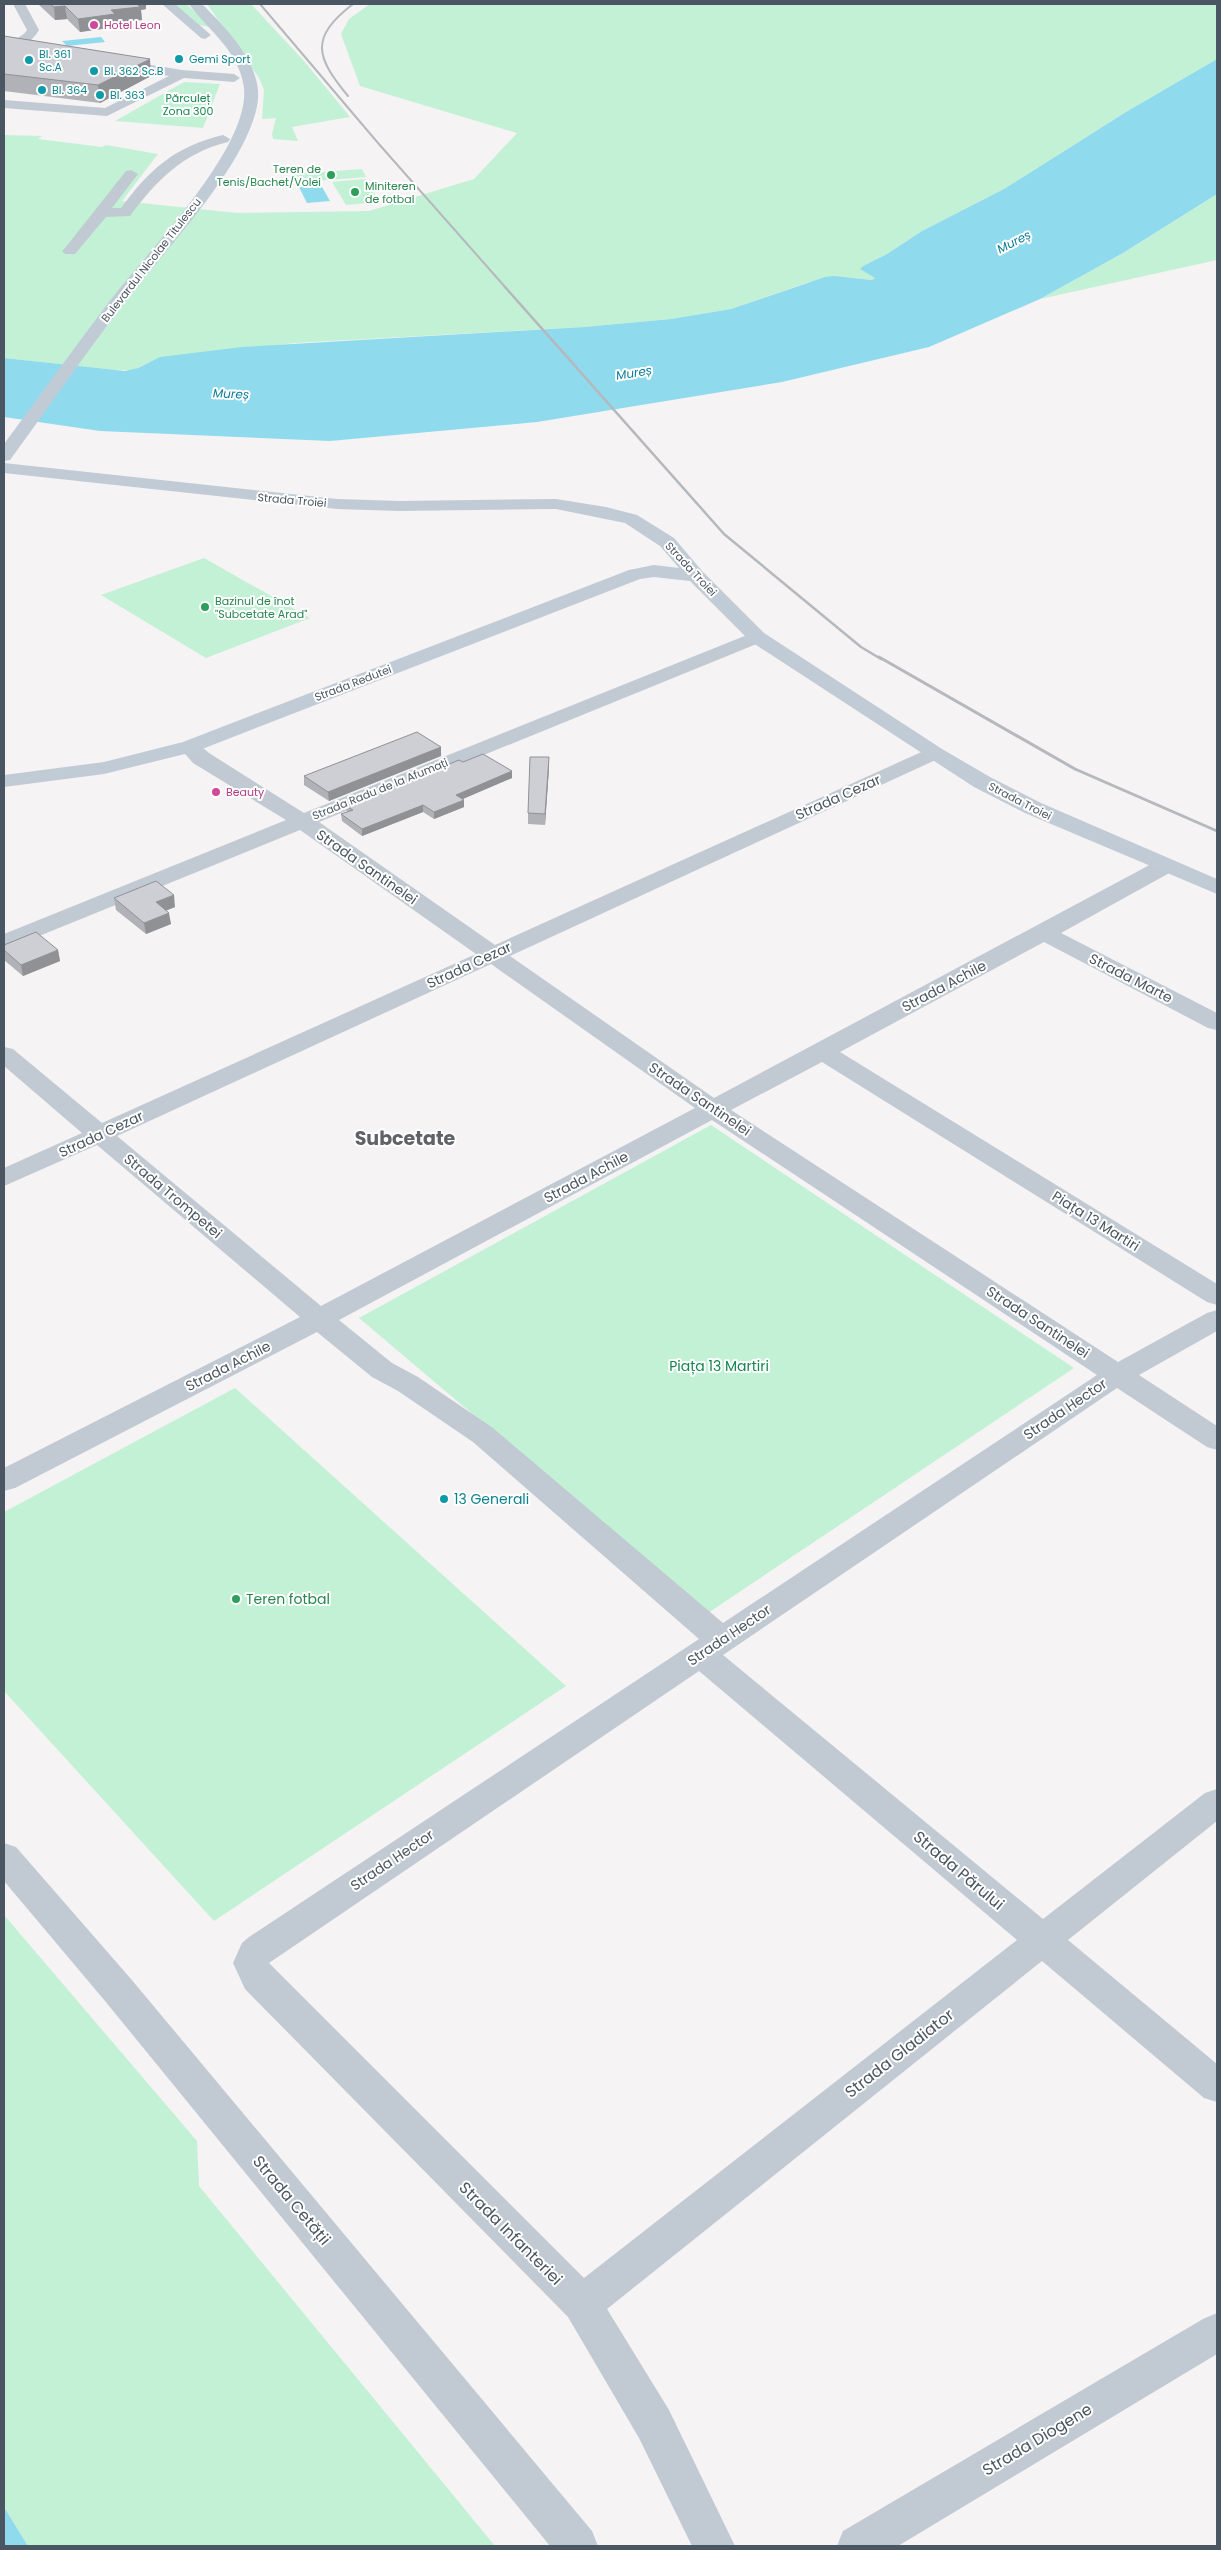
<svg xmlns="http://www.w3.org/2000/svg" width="1221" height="2550" viewBox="0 0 1221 2550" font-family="Poppins,sans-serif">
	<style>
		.green { fill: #c3f1d5 }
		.water { fill: #90daee }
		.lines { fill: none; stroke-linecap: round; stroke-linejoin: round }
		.minor { fill: #c1cad2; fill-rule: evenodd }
		.tertiary { fill: #c1cad2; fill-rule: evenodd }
		.secondary { fill: #c1cbd6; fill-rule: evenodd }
		.rail-far2 { stroke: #b5b8bd; stroke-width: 2 }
		.rail-far1 { stroke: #b5b8bd; stroke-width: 2.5 }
		.rail { stroke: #b5b8bd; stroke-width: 3 }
		.wall { fill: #b0b2b7 }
		.shaded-wall { fill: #909195 }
		.building { fill: #cdcfd5; stroke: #909195 }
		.hotel-dot { fill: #d1479c; stroke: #fff; stroke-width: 2 }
		.culture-dot { fill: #0f9aa8; stroke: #fff; stroke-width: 2 }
		.leisure-dot { fill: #2e9e5b; stroke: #fff; stroke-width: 2 }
		.labels { text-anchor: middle; stroke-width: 4; stroke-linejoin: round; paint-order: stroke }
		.far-hotel-label { font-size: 11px; fill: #b23c85; stroke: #fff; text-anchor: start }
		.far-culture-label { font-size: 11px; fill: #0d838f; stroke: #fff; text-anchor: start }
		.far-park-label { font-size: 11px; fill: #17864f; stroke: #fff }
		.far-leisure-label { font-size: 11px; fill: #27864d; stroke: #fff; text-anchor: start }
		.far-street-label { font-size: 11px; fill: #4a5661; stroke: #fff }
		.far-water-label { font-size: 12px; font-style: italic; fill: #0c7c9b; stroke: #fff }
		.street-label { font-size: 14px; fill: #4a5661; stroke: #fff }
		.park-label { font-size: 14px; fill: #17864f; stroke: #fff }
		.culture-label { font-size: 14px; fill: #0d838f; stroke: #fff; text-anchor: start }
		.leisure-label { font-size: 14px; fill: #27864d; stroke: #fff; text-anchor: start }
		.near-street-label { font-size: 16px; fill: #4a5661; stroke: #fff }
		.district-label { font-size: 19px; font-weight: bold; fill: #5f6368; stroke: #fff }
	</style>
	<rect width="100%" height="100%" fill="#f5f3f3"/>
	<path class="green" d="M174,4H186L204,19L210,27L199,25Z
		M207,4H251L304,61L350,117L292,127L298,141L273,139L272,134L276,118L262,119L264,90L259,78Z
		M370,4H1217V59L1126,112L1004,189L922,231L887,254L863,266V271L871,274L875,278L872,280L842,277L809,282L731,309L671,319L584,327L295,343L154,360L133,370H112L4,358V135L42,136L38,139L102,147L106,145L158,154L122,201L237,213L369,211L474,179L517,133L360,86L341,34L349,19Z
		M184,82L220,84L203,128L115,121Z
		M362,169L366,177L300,182L296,174Z
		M365,179L379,202L346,205L332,182Z
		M1217,194V260L1040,299L1123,253Z
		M204,558L310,618L206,658L101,595Z
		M711,1125L1074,1368L708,1613L359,1318Z
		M235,1388L566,1686L214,1921L4,1691V1512Z
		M4,1915L197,2141L199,2186L495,2546H28L4,2507Z"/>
	<path class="water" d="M101,37L105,42L67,46L62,41Z
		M1217,59V194L1123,253L1040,299L929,347L782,382L537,422L330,441L100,431L4,417V358L125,371L138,368L160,357L242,347L584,327L671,319L731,309L825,277L834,276L872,280L875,278L860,269L863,266L887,254L922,231L1004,189L1126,112Z
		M321,185L330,201L307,203L299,187Z
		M4,2507L28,2546H4Z"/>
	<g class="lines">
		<path class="minor" d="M13,4H25L39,30C33,40 21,52 8,49L6,46C12,39 22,38 27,30Z
			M114,59L182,70L234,74L240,78L234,82L184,78L107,116L4,108V100L105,108L169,76L109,66L108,63L109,60Z
			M223,135L230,139L228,142C183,153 157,180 130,216L106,217L75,254H65L62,251L65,248L126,171L131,170L138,174L112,208H121C150,169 174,147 223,135Z
			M757,631L764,633L767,637L764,641L319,822L495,945L928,749L935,747L942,749L946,753L942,757L510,956L714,1098L1157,861L1165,859L1173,861L1176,866L1173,871L1061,933L1217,1013V1030L1208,1028L1044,942L840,1052L1217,1284V1305L1207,1302L822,1062L731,1110L1118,1362L1207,1313L1217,1310V1331L1139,1375L1217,1426V1450L1207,1447L1117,1388L723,1655L1043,1919L1205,1793L1217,1789V1821L1068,1940L1217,2064V2102L1204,2098L1042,1961L607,2309L669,2410L735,2546H692L639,2438L568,2317L245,1989L233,1963L242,1943L249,1937L699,1639L473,1442L398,1391L372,1377L317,1332L15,1488L4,1491V1468L300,1317L97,1145L4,1186V1168L82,1133L4,1066V1047L13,1049L102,1123L476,954L300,830L12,947L4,949V934L286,820L193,763L179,747L183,743C195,739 200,745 209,753L304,813ZM491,964L695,1108L321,1306L117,1136ZM712,1120L1097,1375L723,1623L493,1428L418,1377L392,1363L339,1320ZM699,1671L1017,1940L584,2278L269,1963Z
			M1217,2313V2354L898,2546H837L843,2531L1203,2319Z"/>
		<path class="tertiary" d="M4,1843L16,1847L131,1979L592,2531L598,2546H550L105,2001L4,1881Z"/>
		<path class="secondary" d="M162,4H175L211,35L205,39L201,38Z
			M189,4H202C225,27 261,63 258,99C252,160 164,251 126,301C86,352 49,407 10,460L4,461V444C39,397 73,349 109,302C146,253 250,149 244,88C240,52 209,31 189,4Z
			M4,463L337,499L400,501L556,499L606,507L637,515L674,538L703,572L764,633L942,749L990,777L1041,803L1217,879V894L1025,813L974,787L750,641L690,581L654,577L640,579L197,751L104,774L4,787V775L104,762L183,742L629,570L654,565L679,568L660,546L625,523L556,509L400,511L337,509L4,473Z"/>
		<path class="rail-far2" d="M260,4L378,143L506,288
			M348,96C316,57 309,38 353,4"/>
		<path class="rail-far1" d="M505,287L724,534L861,647L881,659"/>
		<path class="rail" d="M879,657L1075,769L1217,831"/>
	</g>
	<path class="wall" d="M38,4H146V9L141,10L142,20L116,23V27L80,32L67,19L55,20Z
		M4,36L151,76L100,103L4,91Z
		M441,747V756L329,801L304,785V776Z
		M549,757V768L545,825L528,824V813Z
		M463,762L512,771V778L462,799L464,807L434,819L423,812L362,836L342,821L341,814L347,812L346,806Z
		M114,898L175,907L166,910L171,924L146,934L116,910Z
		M4,945L58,950L60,961L23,976L4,960Z"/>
	<path class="shaded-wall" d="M131,4H146V9L141,10L142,20L116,23V27L80,32L78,19L111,10Z
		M65,6L67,19L55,20L54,7Z
		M150,59L151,76L100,103L98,85Z
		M441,747V756L329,801L328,792Z
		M549,757V768L545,825V814Z
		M512,771V778L456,802V795Z
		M464,800V807L434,819V812Z
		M423,805V812L362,836V829Z
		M174,895L175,907L158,914L156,902Z
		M169,913L171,924L146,934L144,923Z
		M58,950L60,961L23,976L21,965Z"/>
	<path class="building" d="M50,4H137L140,7L111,10L115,14L78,19L65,6L54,7Z
		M4,36L150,59L98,85L4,74Z
		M417,732L441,747L328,792L304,776Z
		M483,754L512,771L456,795L464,800L434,812L423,805L362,829L341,814L353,810L346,806L459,760L463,762Z
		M530,757H549L545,814L528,813Z
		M156,881L174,895L156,902L169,913L144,923L114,898Z
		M36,932L58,950L21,965L4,950V945Z"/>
	<g class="hotel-dot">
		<circle cx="94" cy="25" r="5"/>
		<circle cx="216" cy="792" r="5"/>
	</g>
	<g class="culture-dot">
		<circle cx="179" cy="59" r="5"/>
		<circle cx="29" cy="60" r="5"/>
		<circle cx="94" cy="71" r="5"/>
		<circle cx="42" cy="90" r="5"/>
		<circle cx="100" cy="95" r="5"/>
		<circle cx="444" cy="1499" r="5"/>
	</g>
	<g class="leisure-dot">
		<circle cx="331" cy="175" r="5"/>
		<circle cx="355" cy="192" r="5"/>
		<circle cx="205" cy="607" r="5"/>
		<circle cx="236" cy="1599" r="5"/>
	</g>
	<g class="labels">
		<g class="far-hotel-label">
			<text x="104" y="29">Hotel Leon</text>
			<text x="226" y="796">Beauty</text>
		</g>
		<g class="far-culture-label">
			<text x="39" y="58">Bl. 361<tspan x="39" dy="13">Sc.A</tspan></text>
			<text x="189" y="63">Gemi Sport</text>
			<text x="104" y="75">Bl. 362 Sc.B</text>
			<text x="52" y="94">Bl. 364</text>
			<text x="110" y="99">Bl. 363</text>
		</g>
		<g class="far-park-label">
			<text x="188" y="102">Părculeț<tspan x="188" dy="13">Zona 300</tspan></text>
		</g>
		<g class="far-leisure-label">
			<text x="321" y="173" text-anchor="end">Teren de<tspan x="321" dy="13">Tenis/Bachet/Volei</tspan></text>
			<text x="365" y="190">Miniteren<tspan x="365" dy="13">de fotbal</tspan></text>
			<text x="215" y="605">Bazinul de înot<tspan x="215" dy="13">"Subcetate Arad"</tspan></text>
		</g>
		<g class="far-street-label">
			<text transform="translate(151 260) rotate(-52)" y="4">Bulevardul Nicolae Titulescu</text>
			<text transform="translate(292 500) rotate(5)" y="4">Strada Troiei</text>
			<text transform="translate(691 569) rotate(47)" y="4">Strada Troiei</text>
			<text transform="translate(353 683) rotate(-21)" y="4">Strada Redutei</text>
			<text transform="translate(380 789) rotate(-22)" y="4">Strada Radu de la Afumați</text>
			<text transform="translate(1020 801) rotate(27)" y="4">Strada Troiei</text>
		</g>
		<g class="far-water-label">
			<text transform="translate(1014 242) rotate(-27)" y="4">Mureș</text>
			<text transform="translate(634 373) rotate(-9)" y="4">Mureș</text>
			<text transform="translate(231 394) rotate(2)" y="4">Mureș</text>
		</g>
		<g class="street-label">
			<text transform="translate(838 797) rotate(-24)" y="5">Strada Cezar</text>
			<text transform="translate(367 867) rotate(35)" y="5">Strada Santinelei</text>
			<text transform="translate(469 965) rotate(-25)" y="5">Strada Cezar</text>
			<text transform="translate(1131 978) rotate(27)" y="5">Strada Marte</text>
			<text transform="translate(944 986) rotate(-28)" y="5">Strada Achile</text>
			<text transform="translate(700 1099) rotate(34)" y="5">Strada Santinelei</text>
			<text transform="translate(101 1134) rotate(-25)" y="5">Strada Cezar</text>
			<text transform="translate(586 1177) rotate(-28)" y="5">Strada Achile</text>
			<text transform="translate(173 1196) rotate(40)" y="5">Strada Trompetei</text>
			<text transform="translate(1096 1221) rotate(32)" y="5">Piața 13 Martiri</text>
			<text transform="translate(1038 1322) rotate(33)" y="5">Strada Santinelei</text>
			<text transform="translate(228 1366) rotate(-27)" y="5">Strada Achile</text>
			<text transform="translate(1065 1409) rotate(-34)" y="5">Strada Hector</text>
			<text transform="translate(729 1635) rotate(-34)" y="5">Strada Hector</text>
			<text transform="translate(392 1860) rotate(-34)" y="5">Strada Hector</text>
		</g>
		<g class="park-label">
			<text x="719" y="1371">Piața 13 Martiri</text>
		</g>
		<g class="culture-label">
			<text x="454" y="1504">13 Generali</text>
		</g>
		<g class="leisure-label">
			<text x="246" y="1604">Teren fotbal</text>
		</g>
		<g class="near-street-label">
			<text transform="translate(959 1870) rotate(40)" y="6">Strada Părului</text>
			<text transform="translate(899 2053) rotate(-38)" y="6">Strada Gladiator</text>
			<text transform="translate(292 2200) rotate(50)" y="6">Strada Cetății</text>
			<text transform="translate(511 2233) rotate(45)" y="6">Strada Infanteriei</text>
			<text transform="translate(1037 2439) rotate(-31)" y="6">Strada Diogene</text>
		</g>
		<g class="district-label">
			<text x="405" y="1145">Subcetate</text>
		</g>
	</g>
	<rect width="1221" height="2550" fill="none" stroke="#4a5661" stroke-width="10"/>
</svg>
